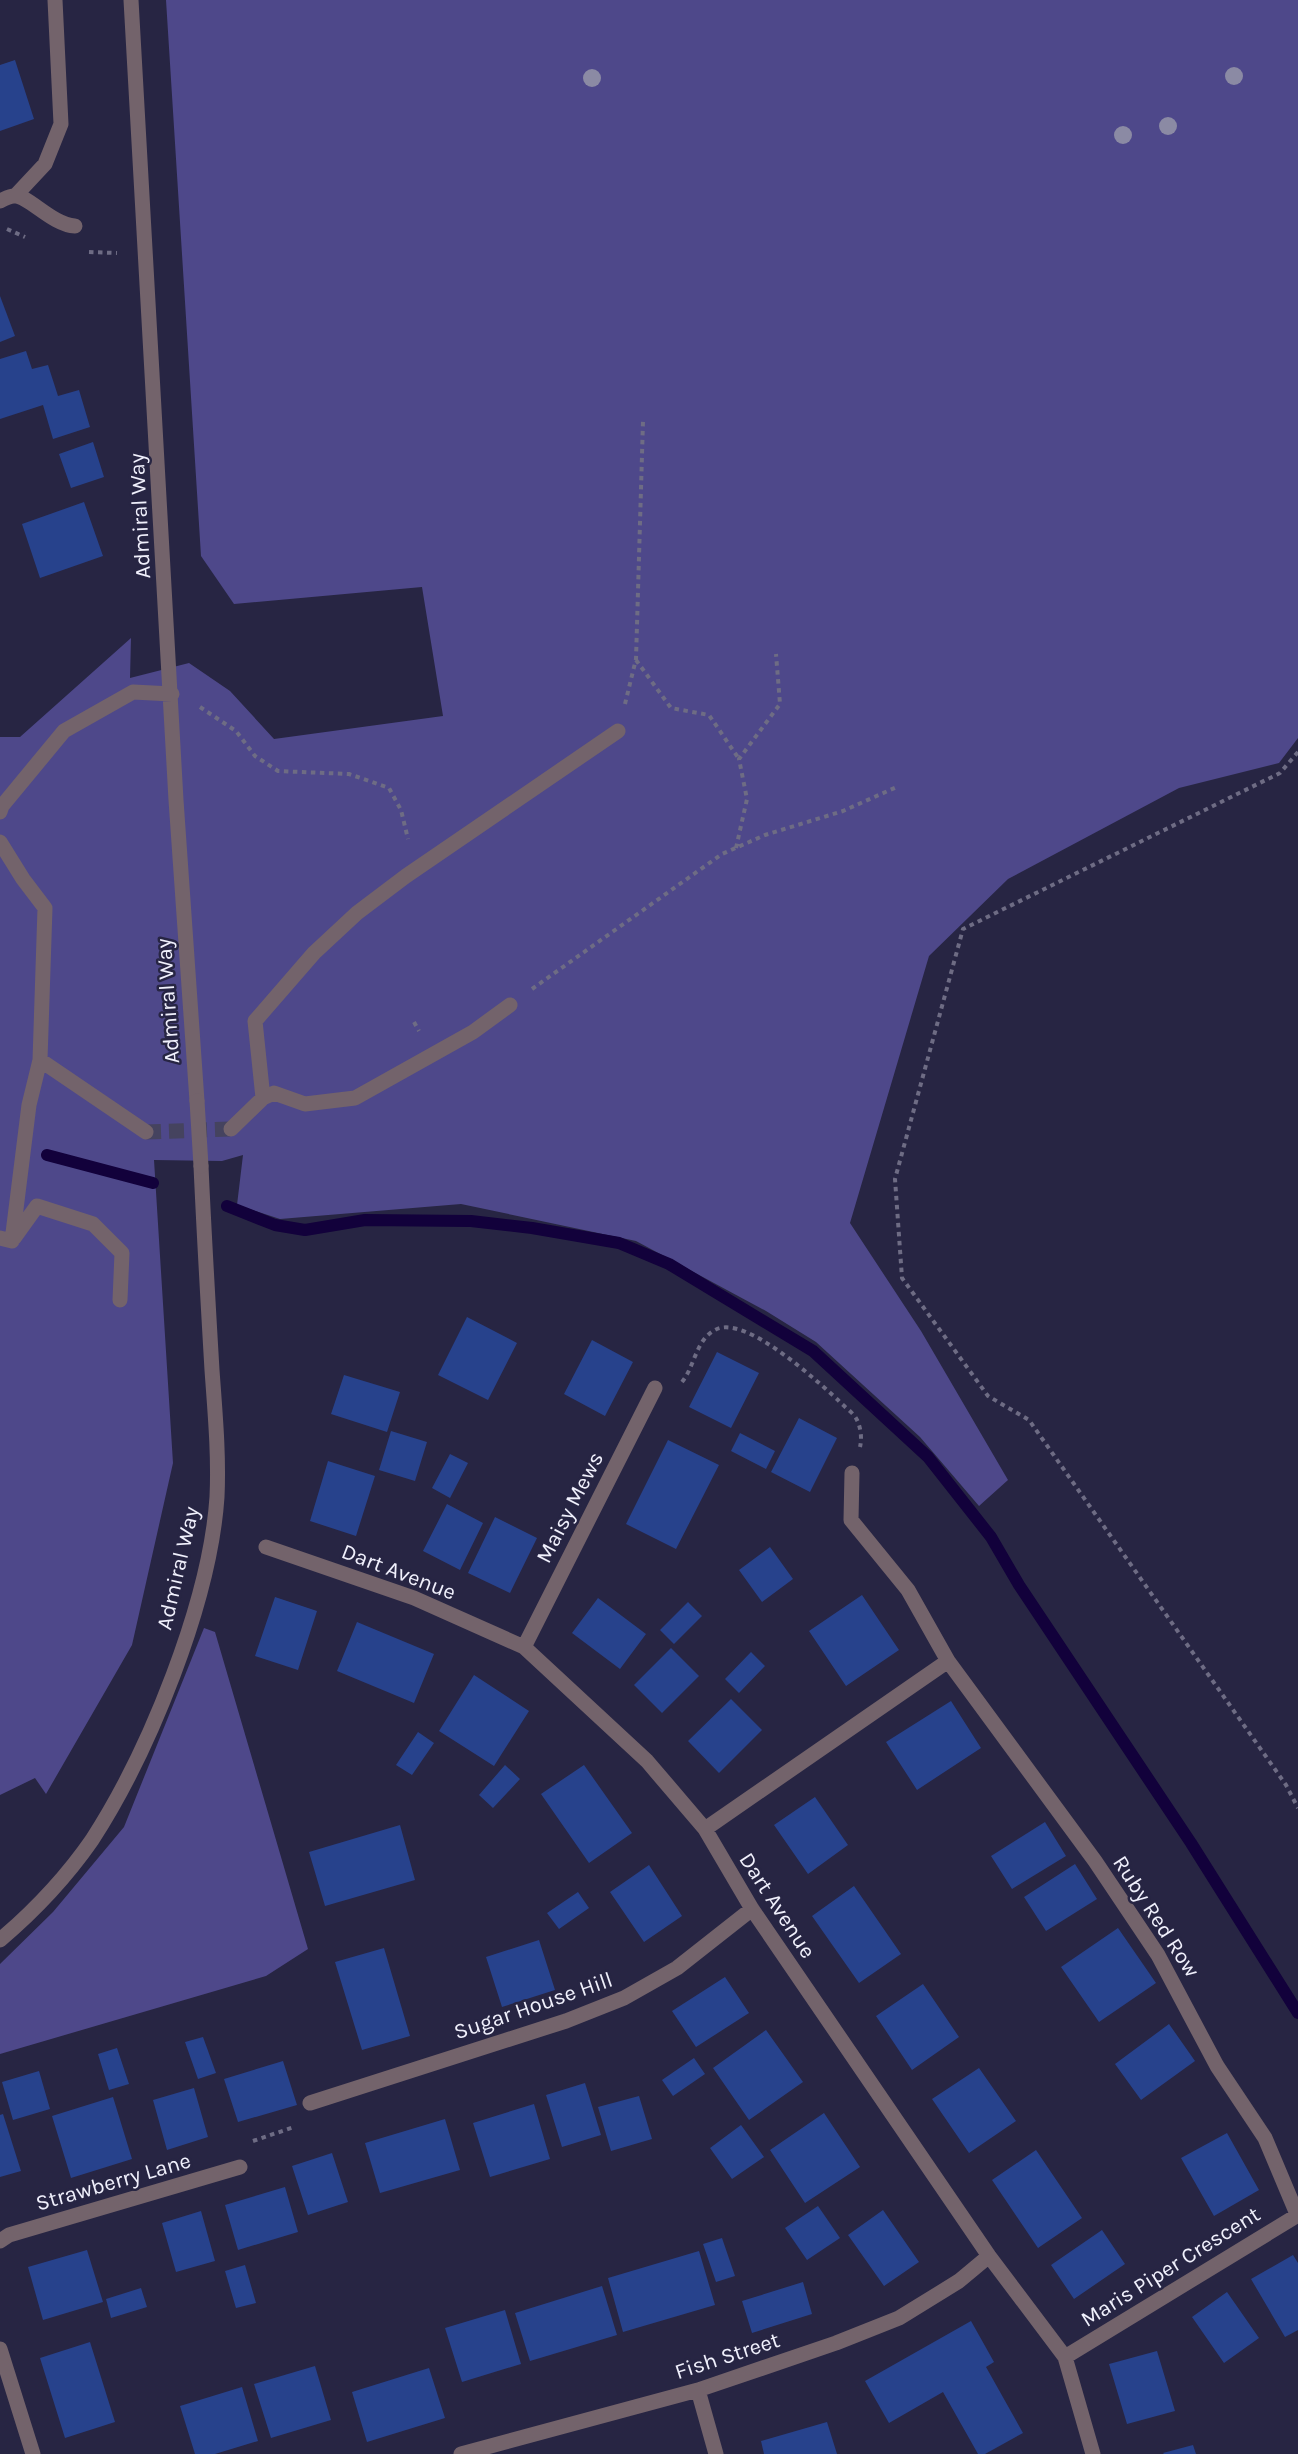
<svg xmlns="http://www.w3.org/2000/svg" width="1298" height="2454" viewBox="0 0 1298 2454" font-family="Karla,sans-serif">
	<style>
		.green { fill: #4e488a }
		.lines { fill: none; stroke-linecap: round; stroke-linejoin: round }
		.stream { stroke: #12013b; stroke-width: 12 }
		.building { fill: #27428c }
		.minor-tunnel { stroke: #45435f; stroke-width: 15; stroke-dasharray: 15 8; stroke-linecap: butt }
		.path { stroke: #6e6c84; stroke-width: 4; stroke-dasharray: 4.5 4.5; stroke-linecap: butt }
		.minor { stroke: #73636b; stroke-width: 15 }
		.minor-bridge { stroke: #73636b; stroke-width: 15 }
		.tree { fill: #8b8aa4 }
		.labels { text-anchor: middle; stroke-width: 5; stroke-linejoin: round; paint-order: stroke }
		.street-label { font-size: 22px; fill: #f0f0fc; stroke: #272543 }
	</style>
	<rect width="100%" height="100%" fill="#272543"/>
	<path class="green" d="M166,0H1298V738L1279,763L1179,788L1008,879L929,956L850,1223L921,1331L1008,1480L979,1506L920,1437L816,1342L766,1311L636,1241L461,1204L280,1219L237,1205L243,1155L222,1161L154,1160L173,1463L132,1645L46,1794L35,1778L0,1795V737H20L131,638L130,678L189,663L230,691L274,739L443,716L422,587L234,604L201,556Z
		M204,1628L215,1632L308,1949L266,1976L0,2054V1964L53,1912L124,1827Z"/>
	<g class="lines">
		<path class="stream" d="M47,1155L153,1183
			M227,1206L275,1225L305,1230L365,1220L471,1221L532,1228L619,1243L669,1264L813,1351L928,1457L991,1537L1019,1585L1191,1843L1298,2013"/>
	</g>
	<path class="building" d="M15,60L34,119L0,131V65Z
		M0,296L15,336L0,342Z
		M26,351L32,369L48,365L58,396L79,390L90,427L53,439L43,405L0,419V359Z
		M93,442L104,477L71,488L59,454Z
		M84,502L103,556L40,578L22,524Z
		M467,1317L517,1343L488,1400L438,1375Z
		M592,1340L633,1362L605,1416L564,1394Z
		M717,1352L759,1373L731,1428L689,1407Z
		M344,1375L400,1392L387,1432L331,1414Z
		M799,1418L837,1438L810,1492L771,1472Z
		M391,1431L427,1442L415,1481L379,1470Z
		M740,1433L775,1451L766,1469L731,1451Z
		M668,1440L719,1465L676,1549L626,1524Z
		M450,1454L468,1463L450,1498L432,1488Z
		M328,1461L375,1476L356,1536L310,1521Z
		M447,1504L483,1523L460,1570L423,1551Z
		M495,1517L537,1538L510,1593L468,1573Z
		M770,1547L793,1579L762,1602L739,1570Z
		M862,1595L899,1650L846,1686L809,1631Z
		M275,1597L317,1611L298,1670L255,1656Z
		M598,1598L646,1634L620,1669L572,1633Z
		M688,1602L702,1616L674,1644L660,1630Z
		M357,1622L434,1654L414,1703L337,1671Z
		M671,1648L699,1676L662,1713L634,1685Z
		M751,1652L765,1666L739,1693L725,1679Z
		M474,1675L529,1711L494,1766L439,1731Z
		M731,1699L762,1730L719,1773L688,1741Z
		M951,1701L981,1748L917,1790L886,1742Z
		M418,1732L434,1743L412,1775L396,1765Z
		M505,1765L520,1779L493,1808L479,1795Z
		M584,1765L632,1833L589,1863L541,1794Z
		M815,1797L848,1845L808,1874L774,1825Z
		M1045,1822L1066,1856L1012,1889L991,1856Z
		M400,1825L415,1880L325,1906L309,1852Z
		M1075,1864L1097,1899L1046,1931L1024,1897Z
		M649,1865L682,1916L644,1942L610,1892Z
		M854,1886L901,1954L859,1983L812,1916Z
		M578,1892L589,1908L559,1929L547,1913Z
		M1118,1928L1156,1983L1099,2022L1061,1967Z
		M539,1940L555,1990L502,2007L486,1957Z
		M384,1948L410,2036L362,2050L335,1962Z
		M725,1977L749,2013L696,2047L672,2011Z
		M923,1984L959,2037L912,2070L876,2016Z
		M1169,2024L1195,2061L1141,2100L1115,2064Z
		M766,2030L803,2082L749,2120L713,2068Z
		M203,2037L216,2073L198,2079L185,2042Z
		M117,2048L129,2084L109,2090L98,2054Z
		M694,2058L705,2074L673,2096L662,2080Z
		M283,2061L297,2105L238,2122L224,2079Z
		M979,2068L1016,2121L969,2153L932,2099Z
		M39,2071L50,2109L13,2120L2,2082Z
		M585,2083L601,2135L562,2147L546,2095Z
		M194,2088L208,2137L167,2150L153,2100Z
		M639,2096L652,2139L611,2151L598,2107Z
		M113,2097L132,2159L71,2178L52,2116Z
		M534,2104L550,2159L490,2177L473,2123Z
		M824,2113L860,2167L805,2203L770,2150Z
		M3,2114L21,2171L0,2177V2115Z
		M445,2119L460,2170L380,2193L365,2143Z
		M741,2125L764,2157L732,2179L710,2148Z
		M1227,2133L1259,2190L1214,2216L1181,2158Z
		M1036,2150L1082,2218L1038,2248L992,2180Z
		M332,2153L348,2202L308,2215L292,2166Z
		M285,2187L298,2232L238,2250L225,2205Z
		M818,2206L840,2238L807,2260L785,2228Z
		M883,2210L919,2262L884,2286L848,2235Z
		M201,2211L215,2261L176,2272L162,2223Z
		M1102,2230L1125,2264L1074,2299L1051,2265Z
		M722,2238L735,2276L716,2282L703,2244Z
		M87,2250L103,2302L43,2320L28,2267Z
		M699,2251L715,2305L623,2332L608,2278Z
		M1293,2255L1298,2263V2330L1285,2337L1251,2279Z
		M245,2265L256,2303L236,2308L225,2271Z
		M803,2282L812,2314L752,2333L742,2301Z
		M602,2286L617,2335L530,2361L515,2313Z
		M141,2288L147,2307L111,2318L106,2299Z
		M1227,2292L1259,2338L1224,2363L1192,2317Z
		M505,2310L521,2364L462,2382L445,2328Z
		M971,2321L994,2362L986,2367L1023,2433L985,2454H978L943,2392L889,2423L865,2381Z
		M90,2342L115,2422L65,2438L40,2358Z
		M1157,2351L1175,2411L1127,2424L1109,2364Z
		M315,2366L331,2420L271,2438L254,2384Z
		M429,2368L445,2418L367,2442L352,2392Z
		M242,2387L258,2441L215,2454H195L180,2406Z
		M827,2422L837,2454H764L761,2441Z
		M1193,2445L1196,2454H1164L1163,2453Z"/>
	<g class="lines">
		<path class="minor-tunnel" d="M146,1132L231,1129"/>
		<path class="path" d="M7,229L25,237
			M89,252L117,253
			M636,660L671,708L709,715L739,759
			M625,704L636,659L643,421
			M200,707L236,731L255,756L278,771L349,774L389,788L401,810L408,839
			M1298,752L1280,773L963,929L895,1179L902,1278L988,1396L1029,1420L1286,1785L1298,1808
			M736,848L747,799L739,759L780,704L776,654
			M532,989L722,854L765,835L843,811L899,786
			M414,1022L419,1031
			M682,1382C695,1366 696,1338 717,1329C747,1316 817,1381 838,1400C843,1406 854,1413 857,1420C861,1428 862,1439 860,1447
			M253,2141L294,2127"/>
		<path class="minor" d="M131,0L176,800L197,1101
			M16,195L45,164L61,124L55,0
			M0,201C4,199 10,196 14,196C27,194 52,225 75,226
			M0,812L2,806L64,731L133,692L172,694
			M0,842L23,879L45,908L40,1060L29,1105L12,1241L0,1238
			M40,1060L146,1132
			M263,1098L255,1021L314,953L357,913L406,876L618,731
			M231,1129L263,1098L274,1093L305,1104L355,1098L473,1032L510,1005
			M14,1238L37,1206L93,1224L122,1253L120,1300
			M852,1473L851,1520L908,1590L948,1661L1095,1861L1158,1955L1217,2066L1265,2138L1297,2214
			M266,1547L414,1598L524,1647L647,1761L705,1829L752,1909L989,2256L1065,2357L1093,2454
			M524,1647L655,1388
			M705,1829L948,1661
			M0,1940C33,1912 67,1876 92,1840C149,1752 210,1602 217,1497C219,1455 215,1412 212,1370C208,1302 204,1234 201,1166
			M310,2103L566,2021L624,1998L677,1968L752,1909
			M0,2241L9,2235L240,2167
			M0,2349L33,2454
			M1065,2357L1298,2215
			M698,2390L716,2454
			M461,2454L698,2390L836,2343L899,2318L959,2281L989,2256"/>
		<path class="minor-bridge" d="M197,1101L201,1166"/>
	</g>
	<g class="tree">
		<circle cx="1234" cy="76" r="9"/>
		<circle cx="592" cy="78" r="9"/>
		<circle cx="1168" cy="126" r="9"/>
		<circle cx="1123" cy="135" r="9"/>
	</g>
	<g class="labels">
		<g class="street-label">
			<text transform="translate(139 516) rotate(-93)" y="8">Admiral Way</text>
			<text transform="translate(167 1001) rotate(-94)" y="8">Admiral Way</text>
			<text transform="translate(569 1507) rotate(-63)" y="8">Maisy Mews</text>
			<text transform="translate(177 1568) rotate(-77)" y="8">Admiral Way</text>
			<text transform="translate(399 1571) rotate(21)" y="8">Dart Avenue</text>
			<text transform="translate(778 1905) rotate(57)" y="8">Dart Avenue</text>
			<text transform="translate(1157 1916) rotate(57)" y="8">Ruby Red Row</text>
			<text transform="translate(533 2005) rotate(-19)" y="8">Sugar House Hill</text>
			<text transform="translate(113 2181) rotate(-16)" y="8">Strawberry Lane</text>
			<text transform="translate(1170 2266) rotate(-32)" y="8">Maris Piper Crescent</text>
			<text transform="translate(727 2355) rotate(-18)" y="8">Fish Street</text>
		</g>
	</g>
</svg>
